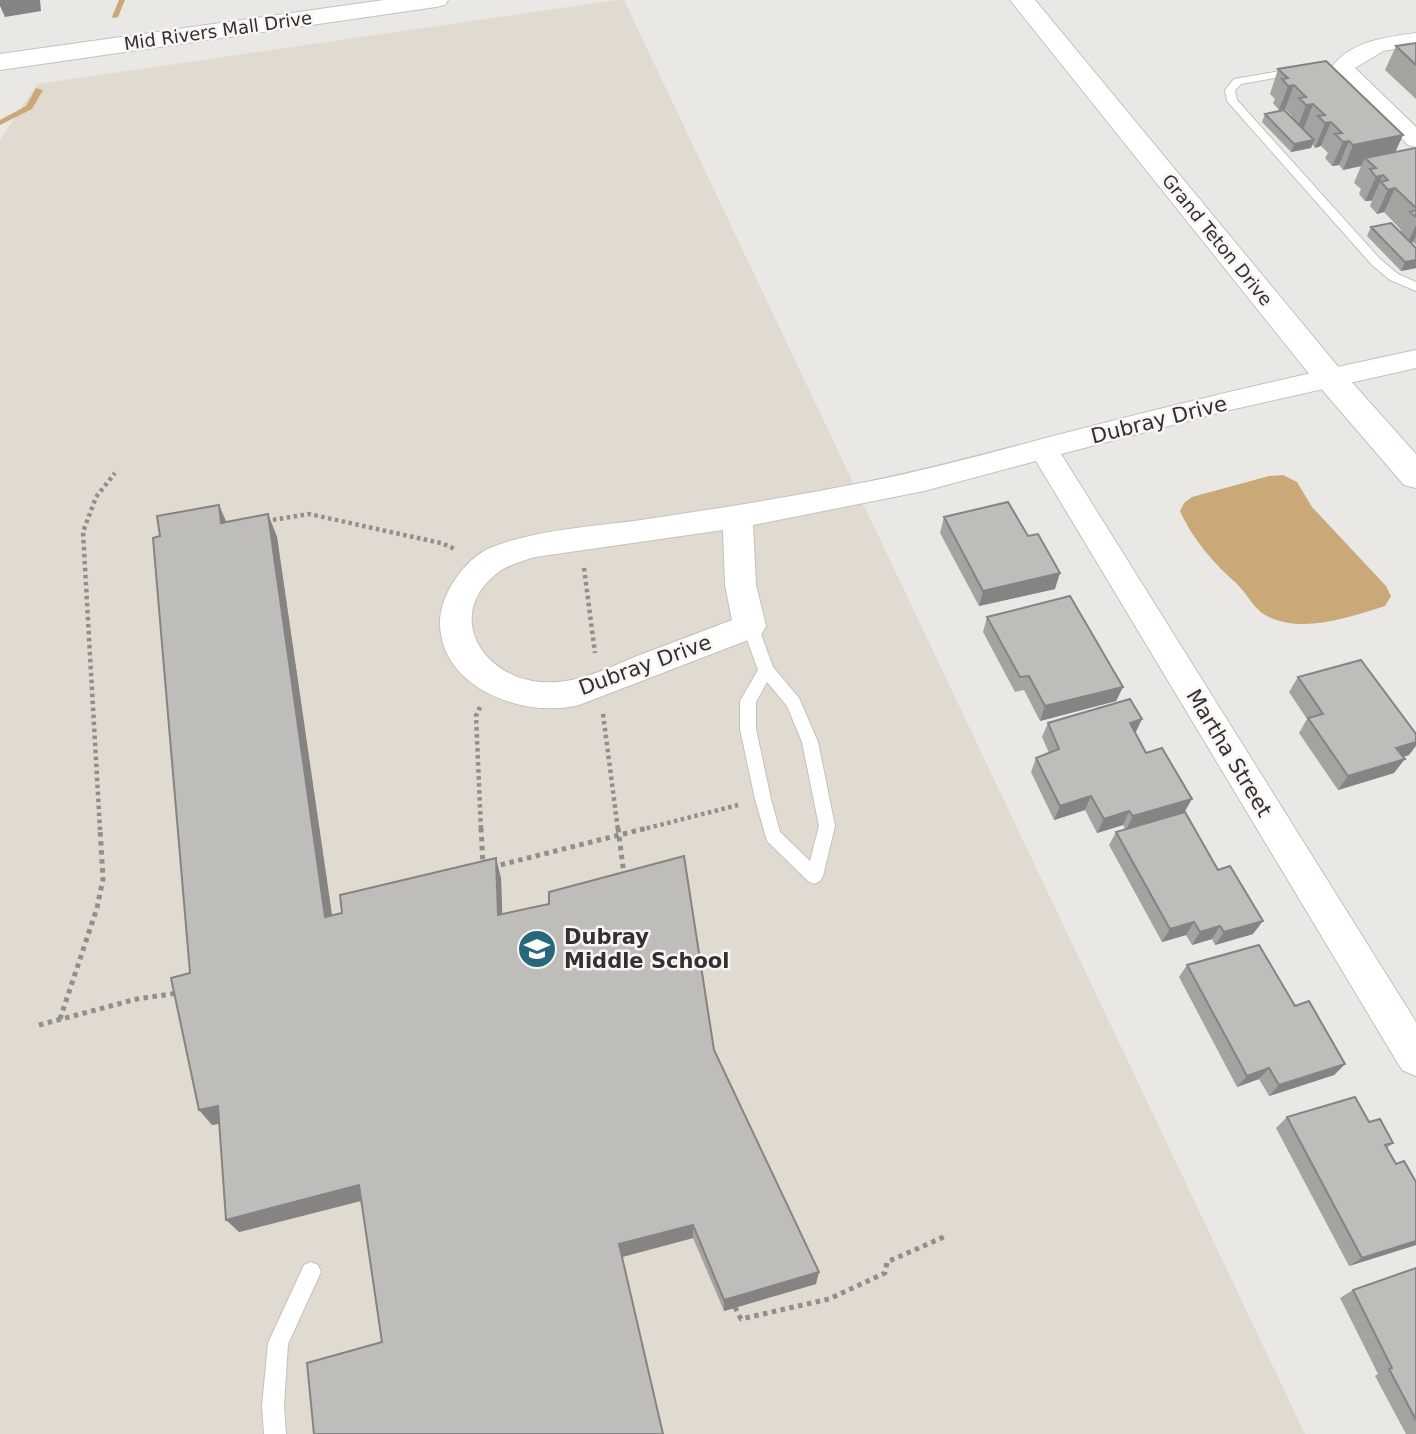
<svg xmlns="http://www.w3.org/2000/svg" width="1416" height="1434" viewBox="0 0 1416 1434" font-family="'DejaVu Sans',sans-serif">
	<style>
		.built { fill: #e1dad1 }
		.water { fill: #caa878 }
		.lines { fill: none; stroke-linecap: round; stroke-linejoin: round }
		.stream { fill: #caa878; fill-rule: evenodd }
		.service-casing { stroke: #c3c1bd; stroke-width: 2 }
		.minor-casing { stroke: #c3c1bd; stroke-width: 2 }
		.tertiary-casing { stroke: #c3c1bd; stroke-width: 2 }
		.primary-casing { stroke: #c3c1bd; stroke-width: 2 }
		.path-far1 { stroke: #908f8c; stroke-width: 4.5; stroke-dasharray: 3.5 3.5; stroke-linecap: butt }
		.path { stroke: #908f8c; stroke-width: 5; stroke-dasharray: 4.5 4.5; stroke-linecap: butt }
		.service { fill: #fff; fill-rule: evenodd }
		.minor { fill: #fff; fill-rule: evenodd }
		.tertiary { fill: #fff; fill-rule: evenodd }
		.primary { fill: #fff; fill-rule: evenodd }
		.wall { fill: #a4a3a0 }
		.shaded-wall { fill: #868482 }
		.building { fill: #bfbdba; stroke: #868482; stroke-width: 2 }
		.labels { text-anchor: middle; stroke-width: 5; stroke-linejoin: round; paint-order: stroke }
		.far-street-label { font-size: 18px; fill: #32312f; stroke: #f8f5f2 }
		.street-label { font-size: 21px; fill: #32312f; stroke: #f8f5f2 }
		.poi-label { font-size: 21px; font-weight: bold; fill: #32312f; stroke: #f8f5f2; text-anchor: start }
	</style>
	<rect width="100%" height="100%" fill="#eae8e5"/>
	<path class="built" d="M616,0H624L1305,1434H0V140L37,84Z"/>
	<path class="water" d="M1283,475L1297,482L1312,507L1386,586L1391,596L1385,606C1349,617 1301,635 1265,615C1253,608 1246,592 1236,583C1214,564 1192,538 1180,511L1184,503L1192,497L1269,476Z"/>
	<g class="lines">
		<path class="stream" d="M119,0H125L118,17L113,18L112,17Z
			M36,88L43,90L32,109L0,125V120L26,106Z"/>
		<defs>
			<path id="service" d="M1298,68L1302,69V73L1241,84L1235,90L1237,100L1380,259L1398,274L1416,282V291L1390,280L1372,265L1227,101L1225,90L1234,79Z
				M750,620L758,626L773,667L799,698L818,742L835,826L823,876L820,881L814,884L808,881L767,841L755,799L740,729V701L758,670L742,626ZM767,682L787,706L802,742L819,826L810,861L780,832L771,799L756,729V702Z
				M311,1262L318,1265L321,1272L288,1344L284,1406L286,1434H264L262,1406L268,1343L304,1265Z"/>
			<path id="minor" d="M1416,33V45L1383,51L1355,68L1416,127V147L1408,145L1331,68C1350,41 1386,37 1416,33Z
				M1416,350V368L1230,410L1061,454L1416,1022V1076L1402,1070L1036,461L924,491L753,525L756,585L766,626L761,635L579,705C524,719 439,688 440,621C441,593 465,559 490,548C537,529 591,527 641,520C716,509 791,497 866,482C943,467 1017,445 1092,426C1200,398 1308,373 1416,350ZM723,530L725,585L732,620C701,632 669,644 637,656C606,669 575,685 540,682C483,677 444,616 496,574C507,565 522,561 535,557Z"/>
			<path id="tertiary" d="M1010,0H1035L1340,369L1416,454V488L1404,485L1318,385Z"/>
			<path id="primary" d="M384,0H448L445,5L436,7L0,70V54Z"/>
		</defs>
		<use href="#service" class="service-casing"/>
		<use href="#minor" class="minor-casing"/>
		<use href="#tertiary" class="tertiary-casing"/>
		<use href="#primary" class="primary-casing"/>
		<path class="path-far1" d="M266,521L309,514L441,543L455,549
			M584,568L595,653
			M480,707L476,716L481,830
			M603,714L618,830
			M100,830L83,532L96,497L115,473
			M640,830L738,805"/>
		<path class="path" d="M481,828L483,865
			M618,828L624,875
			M492,867L647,828
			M60,1019L97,908L103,879L100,828
			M39,1025L137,999L178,993
			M735,1307L741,1319L829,1299L885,1273L887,1262L946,1236"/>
		<use href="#service" class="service"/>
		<use href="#minor" class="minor"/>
		<use href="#tertiary" class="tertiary"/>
		<use href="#primary" class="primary"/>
	</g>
	<path class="wall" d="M1416,43V99L1385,70L1396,46Z
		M1278,69L1403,135L1395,152L1416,149V245L1413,242L1411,243L1416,248V268L1401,271L1367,236L1371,227L1400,232L1401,230L1384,212L1377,214L1370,206L1372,201H1365L1359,194L1361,189L1354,183L1361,166L1343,170L1339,165L1332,166L1325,158L1328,153L1321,146L1315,148L1312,144L1311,148L1291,152L1262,122L1265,114L1292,118V116L1285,109L1279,110L1273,103L1275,99L1270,94Z
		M268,514L277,537L332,915L501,878L502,914L714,1050L816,1284L724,1311L693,1238L622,1257L382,1342L361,1201L239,1232L219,1124L212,1125L226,522Z
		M944,517L1055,589L979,606L940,533Z
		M987,617L1123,687L1116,701L1040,721L1024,690L1015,692L983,632Z
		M1298,677L1409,755L1403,757L1394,773L1338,790L1299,733L1307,719L1289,692Z
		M1048,723L1135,733L1146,753L1185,812L1253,934L1215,945L1212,939L1192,945L1186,935L1162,942L1109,845L1116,832L1125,829L1123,825L1097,833L1085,810L1054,820L1031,772L1036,758L1049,753L1042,737Z
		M1187,965L1295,1006L1345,1064L1334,1075L1269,1096L1259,1079L1237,1087L1179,977Z
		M1287,1117L1369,1122L1393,1143L1387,1148L1416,1245L1349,1266L1276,1128Z
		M1416,1268V1434H1406L1375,1376L1378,1374L1340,1298L1353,1290Z"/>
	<path class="shaded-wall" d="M0,0H40L41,11L5,17L0,6Z
		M1294,85L1285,109L1279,110L1288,86Z
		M1313,104L1304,128L1297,129L1306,105Z
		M1331,122L1321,146L1315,148L1325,123Z
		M1403,135L1392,159L1365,158L1361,166L1343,170L1353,145Z
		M1314,140L1311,148L1291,152L1294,144Z
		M1349,141L1339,165L1332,166L1343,142Z
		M1383,175L1372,200L1365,201L1376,177Z
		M1395,188L1384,212L1377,214L1388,190Z
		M1416,225V236L1413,242L1407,244Z
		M1416,260V268L1401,271L1405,262Z
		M219,505L229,528L221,523Z
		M268,514L277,537L335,936L325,917Z
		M1060,573L1055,589L979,606L983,591Z
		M1123,687L1116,701L1040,721L1045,706Z
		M1142,719L1135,734L1130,723Z
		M1416,742V746L1409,755L1386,762L1396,748Z
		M1405,759L1394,773L1338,790L1348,776Z
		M1091,796L1085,810L1054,820L1060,806Z
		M1192,799L1184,813L1126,830L1133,816Z
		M1129,811L1123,825L1097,833L1104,819Z
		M496,858L501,878L503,934L498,915Z
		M1263,921L1253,934L1215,945L1224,932Z
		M1194,922L1186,935L1162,942L1170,929Z
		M1220,926L1212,939L1192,945L1200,932Z
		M1345,1064L1334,1075L1269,1096L1279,1085Z
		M1269,1068L1259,1079L1237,1087L1247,1076Z
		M218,1106L231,1121L212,1125L199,1110Z
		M359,1185L368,1199L239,1232L226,1220Z
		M693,1225V1238L622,1257L619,1244Z
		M1416,1241V1245L1349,1266L1362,1258Z
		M819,1272L816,1284L724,1311V1300Z"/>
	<path class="building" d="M1416,43V65L1396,46Z
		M1326,61L1403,135L1353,145L1349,141L1343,142L1335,134L1342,133L1331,122L1325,123L1318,116L1325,115L1313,104L1306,105L1299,98L1306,97L1294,85L1288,86L1282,79L1288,78L1278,69Z
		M1284,110L1314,140L1294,144L1265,114Z
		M1415,148L1416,149V208L1395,188L1388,190L1381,182L1388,180L1383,175L1376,177L1370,169L1376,168L1365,158Z
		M1416,210V217L1410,212Z
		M1391,223L1416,248V260L1405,262L1371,227Z
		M1008,502L1028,536L1038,534L1060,573L983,591L944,517Z
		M219,505L221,523L268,514L325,917L342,913L340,895L496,858L498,915L549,904V892L684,856L714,1050L819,1272L724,1300L693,1225L619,1244L663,1434H314L307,1363L382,1342L359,1185L226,1220L218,1106L199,1110L171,978L190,973L153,538L160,536L157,516Z
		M1070,596L1123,687L1045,706L1029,676L1020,677L987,617Z
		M1361,660L1416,734V742L1396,748L1405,759L1348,776L1308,718L1323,714L1298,677Z
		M1130,699L1142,719L1130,723L1146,753L1162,748L1192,799L1133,816L1129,811L1104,819L1091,796L1060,806L1036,758L1059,749L1048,723Z
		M1185,812L1218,870L1230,866L1263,921L1224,932L1220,926L1200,932L1194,922L1170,929L1116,832Z
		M1259,945L1295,1006L1309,1001L1345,1064L1279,1085L1269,1068L1247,1076L1187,965Z
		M1355,1097L1369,1122L1380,1119L1393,1143L1385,1145L1396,1164L1404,1161L1416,1182V1241L1362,1258L1287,1117Z
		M1416,1268V1420L1389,1369L1392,1368L1353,1290Z"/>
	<defs>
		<symbol id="school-disc" viewBox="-11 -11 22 22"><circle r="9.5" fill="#29677d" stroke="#f8f5f2"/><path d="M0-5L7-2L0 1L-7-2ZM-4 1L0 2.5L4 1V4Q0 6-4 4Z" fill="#fff"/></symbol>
	</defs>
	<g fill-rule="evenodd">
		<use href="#school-disc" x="515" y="927" width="44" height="44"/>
	</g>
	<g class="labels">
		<g class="far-street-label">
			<text transform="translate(218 31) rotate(-8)" y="6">Mid Rivers Mall Drive</text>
			<text transform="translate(1217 240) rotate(51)" y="6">Grand Teton Drive</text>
		</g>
		<g class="street-label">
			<text transform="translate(1159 420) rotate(-14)" y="7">Dubray Drive</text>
			<text transform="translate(645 665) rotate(-20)" y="7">Dubray Drive</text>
			<text transform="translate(1229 753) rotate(59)" y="7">Martha Street</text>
		</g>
		<g class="poi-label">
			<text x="564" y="944">Dubray<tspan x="564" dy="24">Middle School</tspan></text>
		</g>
	</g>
</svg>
